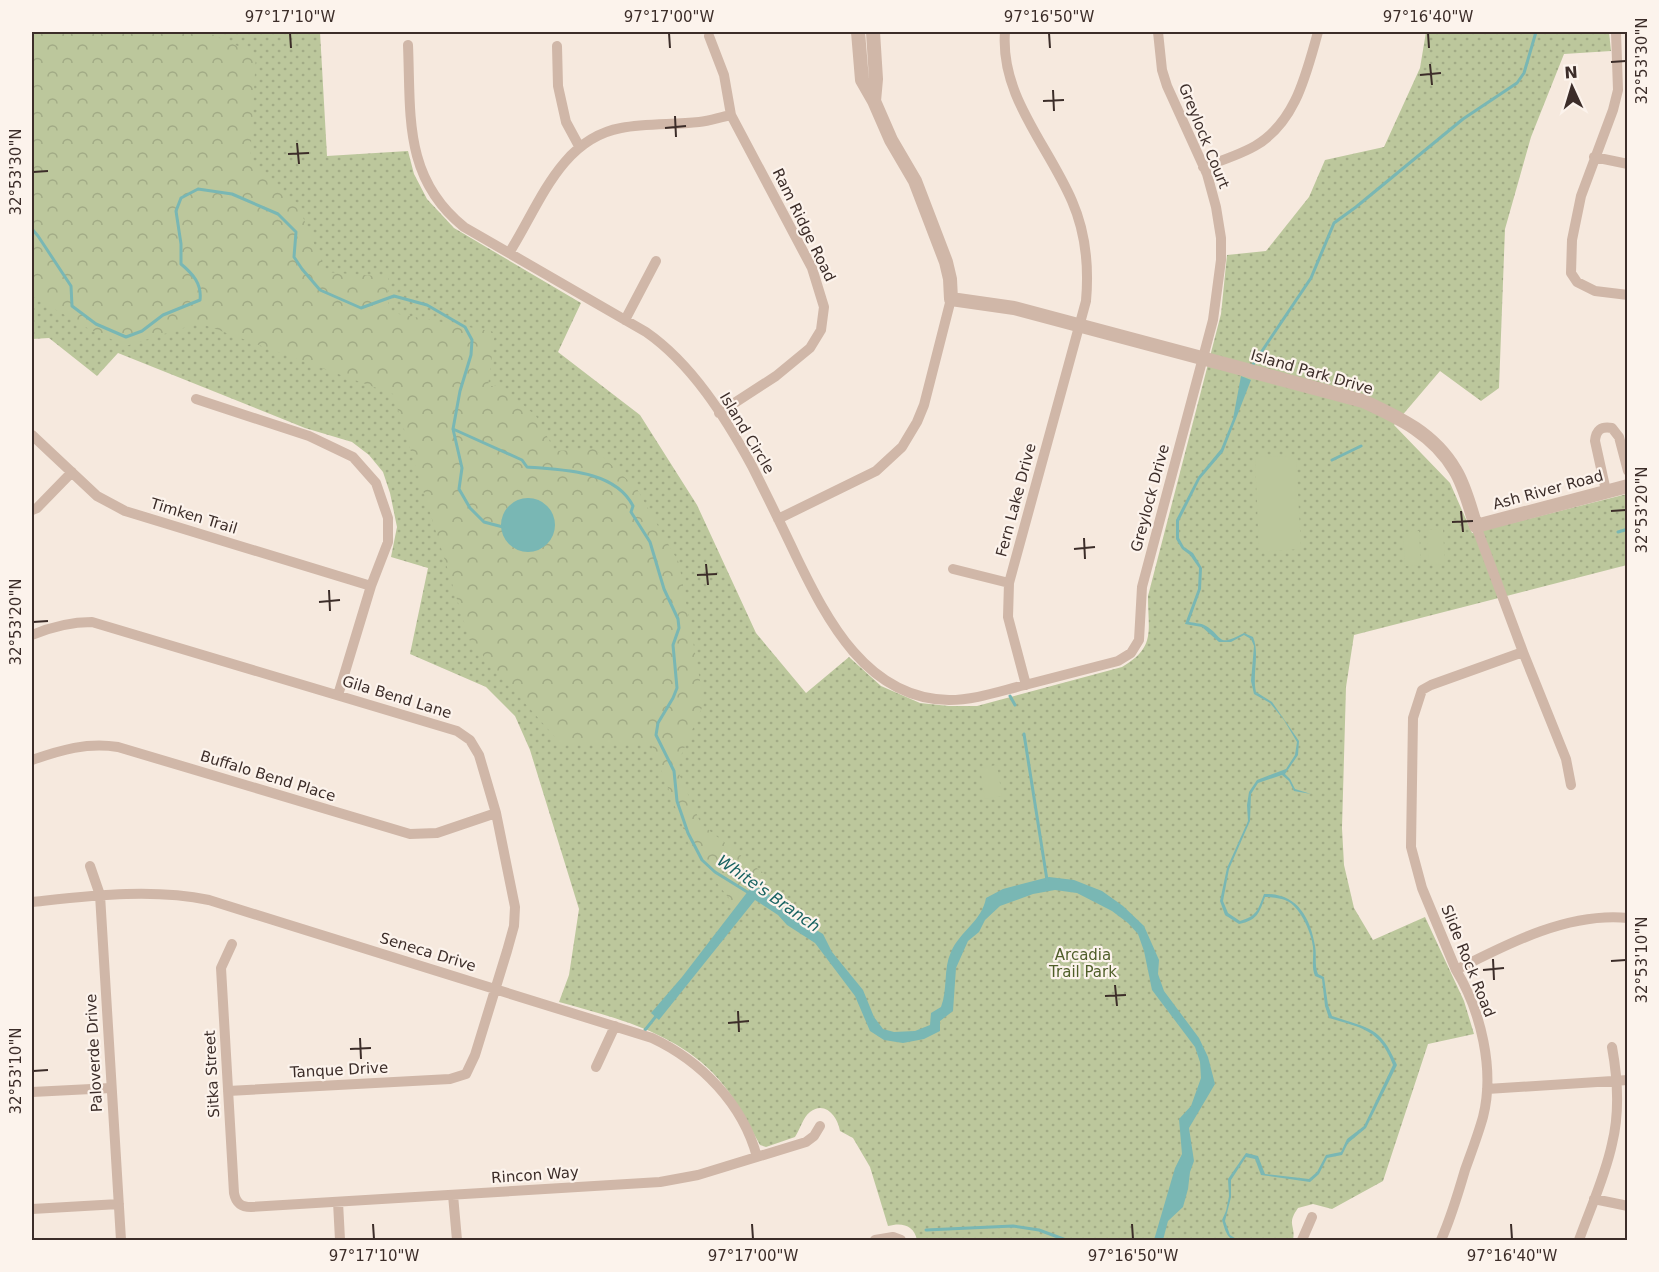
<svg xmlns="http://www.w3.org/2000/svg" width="1659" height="1272" viewBox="0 0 1659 1272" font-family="'DejaVu Sans',sans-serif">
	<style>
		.green { fill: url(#green-dots) }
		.forest { fill: url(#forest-crowns) }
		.pitch { fill: #bcc79c }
		.water { fill: #79b7b4 }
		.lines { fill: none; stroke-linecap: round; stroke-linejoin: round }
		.stream { stroke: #79b7b4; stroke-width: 3 }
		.minor { stroke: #d0b7a8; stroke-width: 10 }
		.tertiary { stroke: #d0b7a8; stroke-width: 14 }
		.ticks { fill: none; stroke: #3c2d29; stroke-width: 2 }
		.labels { text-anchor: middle; stroke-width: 4.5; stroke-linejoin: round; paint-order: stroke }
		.street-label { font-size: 15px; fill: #3c2d29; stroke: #fcf3ec }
		.park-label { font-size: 15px; fill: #4f5e29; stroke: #fcf3ec }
		.water-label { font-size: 16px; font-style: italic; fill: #196362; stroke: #fcf3ec }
		.neatline { fill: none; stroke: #3c2d29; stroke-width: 2 }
		.ticks-label { font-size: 15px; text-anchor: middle; fill: #3c2d29 }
	</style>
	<defs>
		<pattern id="green-dots" width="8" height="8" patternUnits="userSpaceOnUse" patternTransform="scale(1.5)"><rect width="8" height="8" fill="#bcc79c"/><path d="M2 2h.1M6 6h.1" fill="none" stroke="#a2ab86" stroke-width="1.8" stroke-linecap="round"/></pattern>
		<pattern id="forest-crowns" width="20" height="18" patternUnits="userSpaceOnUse" patternTransform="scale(1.5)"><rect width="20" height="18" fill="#bcc79c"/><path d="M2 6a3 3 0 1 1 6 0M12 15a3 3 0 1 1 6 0" fill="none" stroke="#a2ab86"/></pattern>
	</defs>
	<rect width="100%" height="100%" fill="#f6e9de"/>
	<path class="green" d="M32,32H320L327,156L408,151L414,174L427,199L454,228L581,303L558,352L640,415L697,505L756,633L806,693L849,657L881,686L920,703L949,706H977L1122,667C1156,647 1148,632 1148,596L1221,314L1227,255L1266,251L1309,197L1325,160L1384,147L1420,68L1426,32H1609L1611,51L1564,54L1531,137L1505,229L1499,388L1481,401L1440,371L1394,425L1450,483L1472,533L1627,494V565L1354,635L1346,687L1342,828L1344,865L1354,908L1373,940L1425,917L1464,1001L1474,1034L1428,1044L1383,1181L1332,1209L1313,1204L1298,1208C1286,1225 1296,1225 1293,1240H917C914,1225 902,1222 888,1226L870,1167L853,1138L840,1131C838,1117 825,1100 810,1112C803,1117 800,1130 795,1137L766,1147L760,1145C746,1120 733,1093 712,1072C671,1031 613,1017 559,1002L569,975L579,909L530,750L515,716L486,687L410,654L428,568L391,557L397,527L390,493L383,472L369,455L352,442L305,428L118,353L97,376L49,338L32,339Z"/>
	<path class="forest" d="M32,32H95L105,35L122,32H206L256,54L250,162L297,203L326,272L388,277V312L495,332L488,386H501L536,416L555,451L595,449L637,489L679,563L704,703L676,767L701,824L768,877L736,907L692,852L652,745H562L470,641L393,394L199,323L126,346L89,329L32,296Z"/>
	<path class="pitch" d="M1296,456L1301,549L1259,552L1255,457Z
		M1443,529L1445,564L1429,565L1427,530Z
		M1419,531L1421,565L1405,566L1403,532Z
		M997,765L1002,796L985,799L980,768Z"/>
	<path class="water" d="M1241,376L1251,380L1223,452L1200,479L1179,521V538L1184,547L1193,553L1202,568L1201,589L1189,622C1193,623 1200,623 1204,625C1224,635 1215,649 1244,633L1253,637C1260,654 1252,674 1256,692L1272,702L1299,741L1298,755L1285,774L1290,779L1295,789L1311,794L1294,791L1289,781L1282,775L1258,783L1251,794L1250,821L1229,869L1223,901L1228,913L1240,921C1257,916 1258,910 1264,894C1296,893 1310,916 1315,946C1317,955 1314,965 1318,974L1324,977L1328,1005L1332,1016C1370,1029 1380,1026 1397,1065L1366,1128L1348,1143L1342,1155L1327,1158L1319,1174L1310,1182L1261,1175L1255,1159L1246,1157L1231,1180V1197L1225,1221L1230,1235L1238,1240C1227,1241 1225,1229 1222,1220L1226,1211L1229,1196L1228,1179L1246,1153L1258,1156L1265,1174L1309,1179L1317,1172L1326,1155L1341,1152L1347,1139L1364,1126L1393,1065C1380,1030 1363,1028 1329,1018L1325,1006L1322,979L1315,976C1311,966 1314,958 1313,947C1312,934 1301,909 1289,902C1283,898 1272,897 1265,897C1259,914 1257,920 1239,924L1225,915L1220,901L1227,868L1248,821L1247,805L1249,792L1257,780L1286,769L1295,755L1297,742L1284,720L1270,703L1254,694L1251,681L1254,646L1251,639L1244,635L1231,642H1219L1202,627L1185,624L1198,589L1199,568L1190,555L1182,549L1176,539V520L1198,477L1221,449L1233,419Z
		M501 525a27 27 0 1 1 54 0a27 27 0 1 1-54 0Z
		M1049,877L1074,880L1102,891L1123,906L1144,926L1159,960L1158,974L1164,991L1199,1038L1208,1057L1215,1084L1189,1128L1194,1161L1190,1172L1188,1189L1183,1207L1168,1221L1163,1240H1154L1175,1168L1182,1154L1179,1119L1191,1106L1201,1078L1200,1062L1195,1047L1152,990L1144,951L1138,934L1128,923L1112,911L1077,893L1055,890L1033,894L1000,906L985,920L979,932L968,941L956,968L953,1011L940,1021V1031L924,1039L903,1043L884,1040L870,1031L855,996L815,943L787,925L778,915L755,900L659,1020L651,1013L682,977L752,886L762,889L808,925L823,934L832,952L863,990L874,1017L883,1029L894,1032L915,1031L930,1025L931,1013L941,1007C948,989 943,969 951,952C960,931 982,921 986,898L1003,889Z"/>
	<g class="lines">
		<path class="stream" d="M32,229L38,236L71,286L72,306L96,324L126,337L142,331L163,315L200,300C202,284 193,274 181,264V244L176,211L181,198L198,189L232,194L278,214L296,232L294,257L302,269L320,290L361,308L394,296L427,305L465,327L472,340L471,355L460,391L453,429L462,468L459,489L470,508L484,522L503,527
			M1252,366L1311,278L1334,223L1356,207L1463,119L1517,83L1524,73L1536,32
			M453,429L522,460L527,467C562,470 615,470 633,506L631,512L650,542L664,589L678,619L679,628L673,645L677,688L673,698L658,723L656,735L674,771L677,801L688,833L702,860L715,872L749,893
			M1332,460L1361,446
			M1618,532L1628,529
			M1010,696L1015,705
			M1024,734L1047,880
			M645,1030L657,1015
			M926,1230L1013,1226L1039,1230L1066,1240"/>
		<path class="minor" d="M1005,32C1000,96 1048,145 1072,201C1086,233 1089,267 1086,301L1009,583L1008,617L1026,685
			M1616,32L1618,90L1613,110L1581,196L1572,240L1571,273L1577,282L1595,291L1628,295
			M709,36L724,75L731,115L812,268L824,307L821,330L810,348L776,376L719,413
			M408,45C411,115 403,178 464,227L646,332C692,364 725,417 752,466C767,496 782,526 796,556C827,620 867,699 949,700C975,700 1000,691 1025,685C1056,677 1087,669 1118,661L1131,653L1139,640L1142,587L1213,320L1221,260V238L1216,207L1207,174L1167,86L1162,70L1158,32
			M557,46L558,86L566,122L579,146
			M1594,157L1628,164
			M1203,167C1221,161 1239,155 1255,146C1296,122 1306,74 1318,32
			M509,253C539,206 560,139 621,128C647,123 673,125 699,122C710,121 720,117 731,115
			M625,320L656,261
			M196,399L309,436L353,457L376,483L388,518V542L371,586L338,695
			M32,435L97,496L125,511L371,586
			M1606,491L1595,441C1596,430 1601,426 1612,428L1619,437L1628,471
			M32,510L37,508L72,472
			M778,519L876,471L902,447L917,422L924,405L951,299
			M1476,526L1523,652L1566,759L1571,785
			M953,569L1009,583
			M32,635C51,627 71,622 92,622L457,731L470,740L479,755L496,813L515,907L514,926L507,951L475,1055L466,1074L450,1079L228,1091
			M32,760C61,750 87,742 118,747L410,834L437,833L496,813
			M90,866L100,895L121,1240
			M32,902C89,896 151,888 209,900L652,1038C701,1061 743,1104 757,1157
			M232,944L221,968L234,1193C236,1203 241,1207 251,1207L660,1182L698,1175L806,1142L814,1136L820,1126
			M1456,970C1507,944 1568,912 1628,918
			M596,1067L615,1026
			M1487,1089L1628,1080
			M32,1092L111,1088
			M453,1195L457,1240
			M1594,1199L1628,1206
			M338,1202L340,1240
			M32,1209L119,1204
			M875,1240L893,1237L901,1240
			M1302,1240L1312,1217
			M1441,1240C1451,1218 1458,1194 1465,1170C1471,1153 1478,1135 1483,1117C1495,1070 1481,1011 1456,970L1422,888L1411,847L1413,718L1422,690L1431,685L1523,652
			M1579,1240C1590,1209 1605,1177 1612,1144C1620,1112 1618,1080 1612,1047"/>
		<path class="tertiary" d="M858,32L862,80L874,101L891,140L915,181L946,262L950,279L951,299L1014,308L1363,401C1400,418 1434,434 1455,470C1465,486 1470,508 1476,526L1628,486
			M873,32L876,79L874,101"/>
	</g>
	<path class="ticks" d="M290,33L291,48M669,33L670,48M1049,33L1050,48M1428,33L1429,48M1611,62L1626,61M1430,64L1432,85M1420,75L1441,73M1053,90L1054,111M1043,101L1064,100M675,116L676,137M665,128L686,126M297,143L299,164M288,154L309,153M33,172L48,171M1461,511L1463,532M1611,511L1626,510M1452,522L1473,521M1084,538L1085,559M1074,549L1095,547M706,564L708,585M697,575L717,574M329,590L330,611M319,602L340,600M33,622L48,621M1493,959L1494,980M1611,961L1626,960M1483,970L1504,968M1115,985L1117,1006M1105,996L1126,995M738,1011L739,1032M728,1023L749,1021M360,1038L361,1059M350,1049L371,1048M33,1071L48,1070M373,1224L374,1239M752,1224L753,1239M1132,1224L1133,1239M1511,1224L1512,1239"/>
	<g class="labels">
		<g class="street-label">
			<text transform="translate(1204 136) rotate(68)" y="5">Greylock Court</text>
			<text transform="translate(804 225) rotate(64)" y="5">Ram Ridge Road</text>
			<text transform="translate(1312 372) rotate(16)" y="5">Island Park Drive</text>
			<text transform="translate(747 433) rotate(59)" y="5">Island Circle</text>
			<text transform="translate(1548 490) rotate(-15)" y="5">Ash River Road</text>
			<text transform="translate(1150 498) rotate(-75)" y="5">Greylock Drive</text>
			<text transform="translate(1016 500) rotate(-75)" y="5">Fern Lake Drive</text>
			<text transform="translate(194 516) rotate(17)" y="5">Timken Trail</text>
			<text transform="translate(397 697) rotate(17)" y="5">Gila Bend Lane</text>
			<text transform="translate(268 776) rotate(17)" y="5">Buffalo Bend Place</text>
			<text transform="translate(428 952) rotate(17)" y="5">Seneca Drive</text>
			<text transform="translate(1468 961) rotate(68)" y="5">Slide Rock Road</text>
			<text transform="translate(94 1053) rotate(-93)" y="5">Paloverde Drive</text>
			<text transform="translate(339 1070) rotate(-3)" y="5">Tanque Drive</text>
			<text transform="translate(212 1074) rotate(-93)" y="5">Sitka Street</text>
			<text transform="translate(535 1175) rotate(-4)" y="5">Rincon Way</text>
		</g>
		<g class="park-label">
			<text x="1083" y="960">Arcadia<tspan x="1083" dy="17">Trail Park</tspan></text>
		</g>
		<g class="water-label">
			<text transform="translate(769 893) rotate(35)" y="6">White's Branch</text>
		</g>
	</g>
	<rect width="1659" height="1272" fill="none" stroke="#fcf3ec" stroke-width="66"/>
	<g transform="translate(1572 87) rotate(356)" stroke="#fcf3ec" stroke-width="4.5" paint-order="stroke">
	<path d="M0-4.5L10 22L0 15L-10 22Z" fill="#3c2d29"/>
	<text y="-9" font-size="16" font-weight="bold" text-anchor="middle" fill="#3c2d29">N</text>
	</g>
	<rect x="33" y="33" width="1593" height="1206" class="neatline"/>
	<g class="ticks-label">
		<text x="290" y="22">97°17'10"W</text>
		<text x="669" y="22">97°17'00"W</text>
		<text x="1049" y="22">97°16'50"W</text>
		<text x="1428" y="22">97°16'40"W</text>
		<text transform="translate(1642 61) rotate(-90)" y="5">32°53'30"N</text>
		<text transform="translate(16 172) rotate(-90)" y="5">32°53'30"N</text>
		<text transform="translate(1642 510) rotate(-90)" y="5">32°53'20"N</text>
		<text transform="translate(16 622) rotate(-90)" y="5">32°53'20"N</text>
		<text transform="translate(1642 960) rotate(-90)" y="5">32°53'10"N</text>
		<text transform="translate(16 1071) rotate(-90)" y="5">32°53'10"N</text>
		<text x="374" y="1261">97°17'10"W</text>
		<text x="753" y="1261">97°17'00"W</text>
		<text x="1133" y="1261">97°16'50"W</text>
		<text x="1512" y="1261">97°16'40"W</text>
	</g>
</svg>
